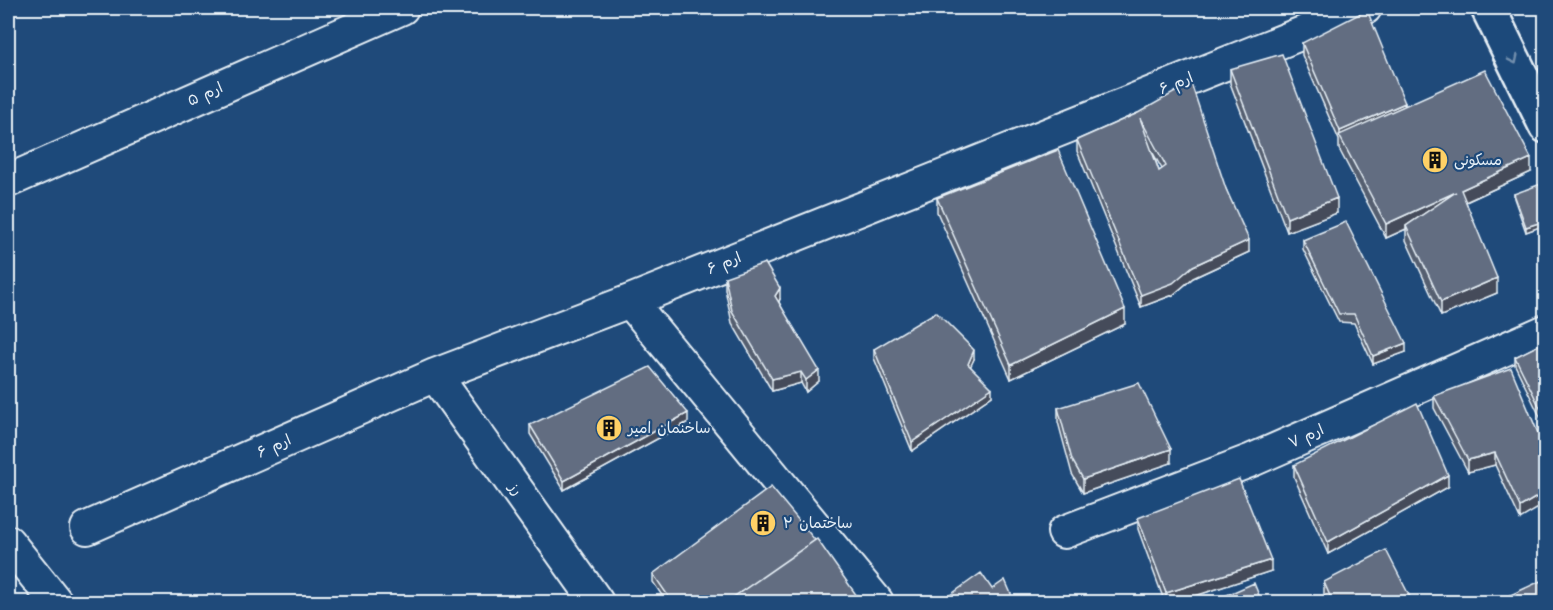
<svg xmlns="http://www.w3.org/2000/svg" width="1553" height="610" viewBox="0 0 1553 610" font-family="Kalam,'Playpen Sans Arabic',sans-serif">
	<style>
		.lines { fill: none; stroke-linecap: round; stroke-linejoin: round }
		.minor-casing { stroke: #e8f1f8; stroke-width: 36 }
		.secondary-casing { stroke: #e8f1f8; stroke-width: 38 }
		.minor { stroke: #1f4a7a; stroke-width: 32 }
		.secondary { stroke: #1f4a7a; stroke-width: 33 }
		.wall { fill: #545e6f; stroke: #e8f1f8; stroke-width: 1.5; fill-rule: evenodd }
		.shaded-wall { fill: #454c5a; stroke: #e8f1f8; stroke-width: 1.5 }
		.building { fill: #626d81; stroke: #e8f1f8; stroke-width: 1.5; fill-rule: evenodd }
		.oneway { stroke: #6f8dac }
		.labels { text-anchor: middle; stroke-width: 4.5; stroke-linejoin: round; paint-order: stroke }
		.street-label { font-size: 15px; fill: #e8f1f8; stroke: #1f4a7a }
		.poi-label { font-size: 15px; fill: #e8f1f8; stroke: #1f4a7a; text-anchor: start }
	</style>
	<rect width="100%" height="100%" fill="#1f4a7a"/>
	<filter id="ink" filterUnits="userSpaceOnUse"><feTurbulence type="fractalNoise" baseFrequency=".0167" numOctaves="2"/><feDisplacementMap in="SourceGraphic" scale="12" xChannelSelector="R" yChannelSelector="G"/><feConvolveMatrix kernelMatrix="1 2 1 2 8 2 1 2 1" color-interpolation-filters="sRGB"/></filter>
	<g filter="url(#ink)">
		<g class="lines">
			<defs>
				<path id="minor" d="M8,181L402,8
					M630,301L877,602
					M435,375L597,602
					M87,528L435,375L630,301L1365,8
					M1064,532L1252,460L1546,331
					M8,542L56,602"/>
				<path id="secondary" d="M1488,8L1546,126"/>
			</defs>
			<use href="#minor" class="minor-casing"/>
			<use href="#secondary" class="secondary-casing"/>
			<use href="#minor" class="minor"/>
			<use href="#secondary" class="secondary"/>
		</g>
		<path class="wall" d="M1302,43L1405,105L1531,172L1466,202L1497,293L1441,316L1406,240V229L1386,238L1339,149V140L1302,55Z
			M1230,69L1337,213L1287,232L1230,83Z
			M1138,113L1226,189L1249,252L1193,278L1173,295L1141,307L1077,151V140ZM1153,153L1162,169L1159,171Z
			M1514,194L1545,195V225L1526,232L1514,198Z
			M937,198L1125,324L1011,379L937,212Z
			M1303,240L1406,352L1373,364L1354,323L1339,322L1303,249Z
			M725,277L780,299L779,302L819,381L806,392L801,383L772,391L732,323L725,289Z
			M1545,342V427L1515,365V357Z
			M874,349L974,359L970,366L992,396L912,451L874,358Z
			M1434,396L1545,450L1520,519L1495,465L1468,472L1434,408Z
			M1058,408L1171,463L1083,493L1072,474L1058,422Z
			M688,422L564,490L530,434V425Z
			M1294,465L1448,487L1328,554L1294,477Z
			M1138,518L1271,571L1174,603H1165L1138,529Z
			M653,574L857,596L862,603H667L653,582Z
			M1324,582L1412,603H1328L1324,594Z"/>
		<path class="shaded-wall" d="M1405,103V114L1340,137V131Z
			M1531,158V172L1461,204V190Z
			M1456,192L1406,226V229L1386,238V224Z
			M1337,198V213L1287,232V218Z
			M1545,221V225L1526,232V227Z
			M1249,240V252L1193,278L1173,295L1141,307V295L1193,266Z
			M1497,278V293L1441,316V302Z
			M780,288V299L775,308V296Z
			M1125,309V324L1011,379V365Z
			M1406,343V352L1373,364V356Z
			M974,350V359L968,372V364Z
			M819,370V381L806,392V380Z
			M801,372V383L772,391V379Z
			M992,388V396L912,451V442Z
			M688,413V422L564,490V481Z
			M1171,449V463L1083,493V479Z
			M1495,453V465L1468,472V460Z
			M1448,475V487L1328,554V542Z
			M1545,492V504L1520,519V507Z
			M1271,560V571L1174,603H1166V593Z"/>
		<path class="building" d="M1367,10L1405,103L1340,131L1302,43Z
			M1282,54L1337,198L1287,218L1230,69Z
			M1485,70L1531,158L1461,190L1497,278L1441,302L1406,226L1456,192L1386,224L1339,135Z
			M1191,83L1226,189L1249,240L1193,266L1173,283L1141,295L1077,140L1138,113ZM1140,118L1166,166L1159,171Z
			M1058,150L1125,309L1011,365L937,198Z
			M1541,184L1545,195V221L1526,227L1514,194Z
			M1346,222L1406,343L1373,356L1354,314H1339L1303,240Z
			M765,263L780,288L775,296L819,370L806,380L801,372L772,379L732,311L725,277Z
			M936,312L974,350L968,364L992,388L912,442L874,349Z
			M1545,342V418L1515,357Z
			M650,367L688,413L564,481L530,425Z
			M1511,368L1545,450V492L1520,507L1495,453L1468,460L1434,396Z
			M1139,383L1171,449L1083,479L1072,460L1058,408Z
			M1417,403L1448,475L1328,542L1294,465Z
			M1239,479L1271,560L1166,593L1138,518Z
			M771,487L815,540L725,603H673L653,574Z
			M817,539L857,596L846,603H725Z
			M1386,550L1412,601L1409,603H1333L1324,582Z
			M981,573L992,589L1005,580L1015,603H939Z
			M1545,579V603H1503L1502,599Z
			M1254,583L1262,603H1209Z
			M858,595L862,603H846Z"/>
		<defs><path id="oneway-chevron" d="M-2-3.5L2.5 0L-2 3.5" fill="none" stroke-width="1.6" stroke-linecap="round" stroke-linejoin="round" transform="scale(1.5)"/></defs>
		<use class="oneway" href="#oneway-chevron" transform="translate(1514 60) rotate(64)"/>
	</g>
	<defs>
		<symbol id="building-disc" viewBox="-11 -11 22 22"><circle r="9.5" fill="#ffd166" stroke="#1f4a7a"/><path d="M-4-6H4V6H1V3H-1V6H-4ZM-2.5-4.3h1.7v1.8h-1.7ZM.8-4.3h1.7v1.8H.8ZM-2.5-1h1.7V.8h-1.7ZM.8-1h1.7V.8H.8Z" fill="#111"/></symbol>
	</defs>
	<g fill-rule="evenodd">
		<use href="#building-disc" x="1420" y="145" width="30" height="30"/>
		<use href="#building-disc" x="594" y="413" width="30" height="30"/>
		<use href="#building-disc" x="748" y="508" width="30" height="30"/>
	</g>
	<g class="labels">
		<g class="street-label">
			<text transform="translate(1176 83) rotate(-22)" y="5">ارم ۶</text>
			<text transform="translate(205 94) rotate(-24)" y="5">ارم ۵</text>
			<text transform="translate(724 263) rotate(-22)" y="5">ارم ۶</text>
			<text transform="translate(1306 436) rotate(-24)" y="5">ارم ۷</text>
			<text transform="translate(274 446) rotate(-24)" y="5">ارم ۶</text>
			<text transform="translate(516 489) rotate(55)" y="5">رز</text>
		</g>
		<g class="poi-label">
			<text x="1454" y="165">مسکونی</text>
			<text x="628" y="433">ساخنمان امیر</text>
			<text x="783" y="528">ساختمان ۲</text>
		</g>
	</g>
	<rect width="1553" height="610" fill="none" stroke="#1f4a7a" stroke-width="30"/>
	<rect x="15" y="15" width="1523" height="580" fill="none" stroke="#e8f1f8" stroke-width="2" filter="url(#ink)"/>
</svg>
